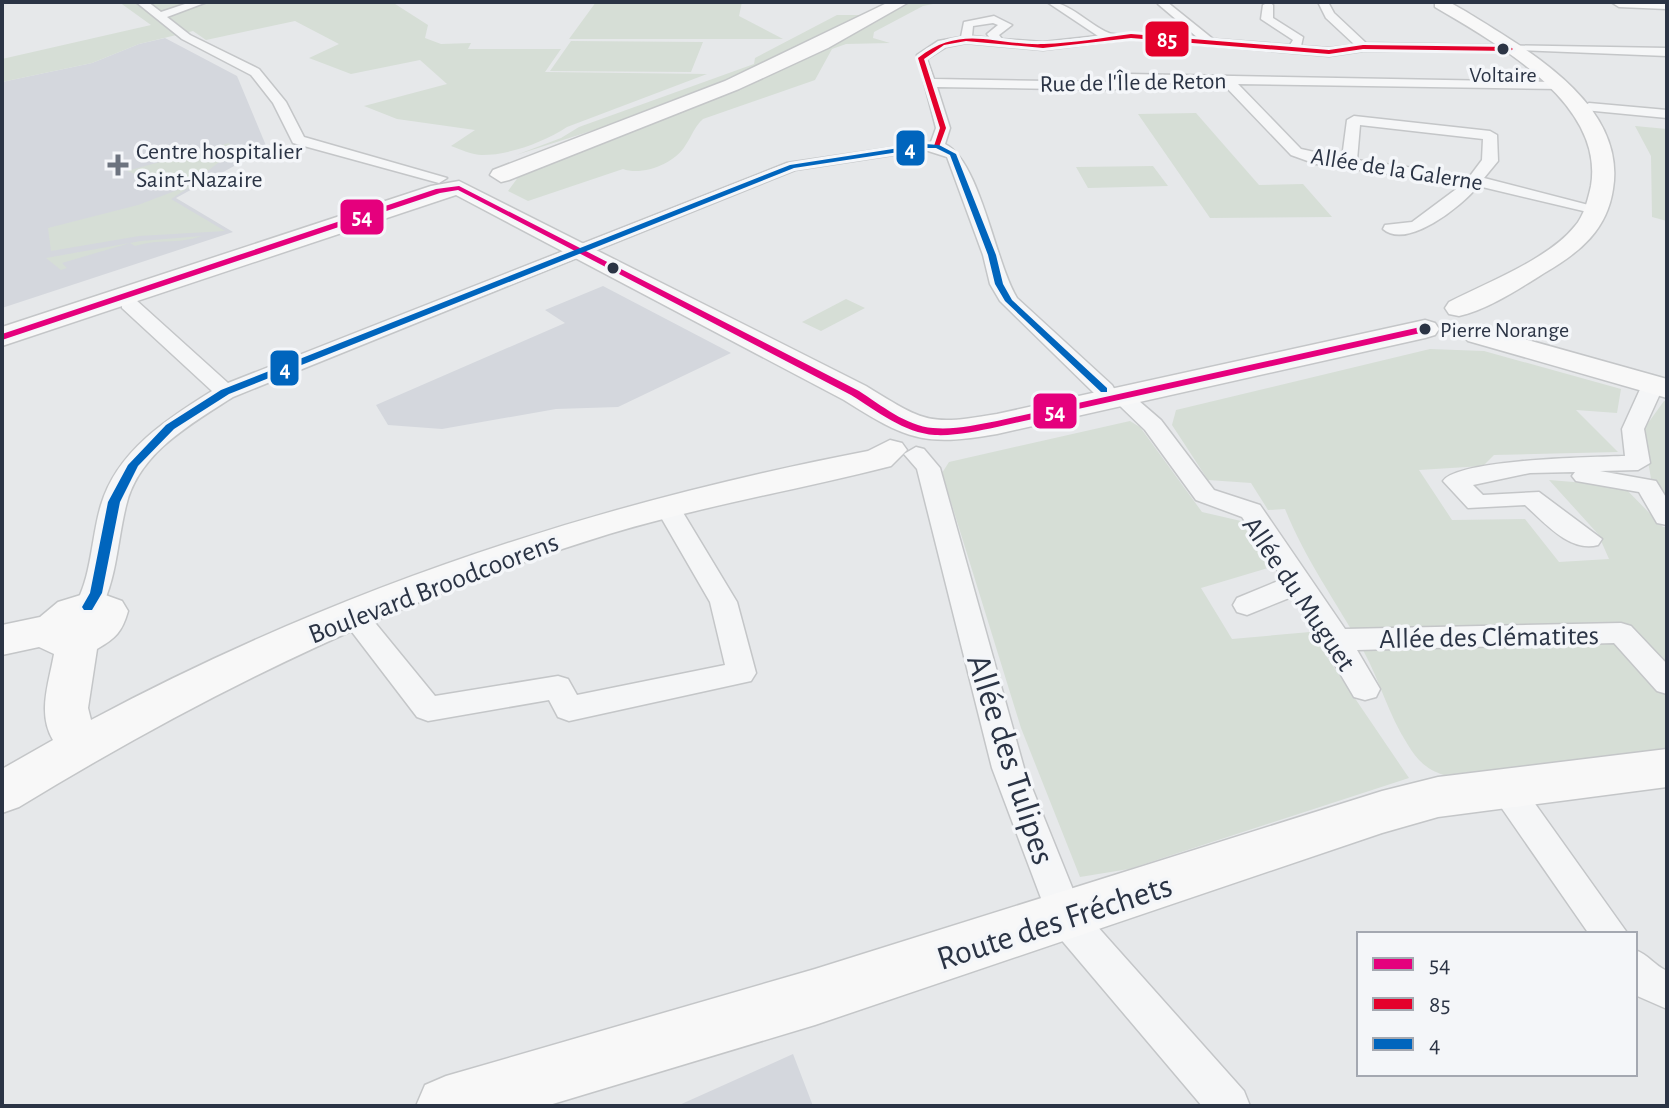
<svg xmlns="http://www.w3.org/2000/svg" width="1669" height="1108" viewBox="0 0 1669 1108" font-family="'Alegreya Sans',sans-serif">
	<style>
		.built { fill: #d4d7dd }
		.green { fill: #d6ded6 }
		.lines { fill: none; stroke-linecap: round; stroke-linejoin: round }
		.street-casing { stroke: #c4c6c8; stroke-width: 3 }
		.secondary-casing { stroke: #c4c6c8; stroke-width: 3 }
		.street { fill: #f5f6f7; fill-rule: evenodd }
		.secondary { fill: #f8f8f8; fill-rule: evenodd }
		.bus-1-casing { stroke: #f4f6f9; stroke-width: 6 }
		.bus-2-casing { stroke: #f4f6f9; stroke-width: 6 }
		.bus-3-casing { stroke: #f4f6f9; stroke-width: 6 }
		.bus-1 { fill: #e5007d; fill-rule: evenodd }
		.bus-2 { fill: #e4002b; fill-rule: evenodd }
		.bus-3 { fill: #0065bd; fill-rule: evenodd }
		.bus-dot { fill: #2b3445; stroke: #f4f6f9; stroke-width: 3 }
		.poi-dot { fill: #6c737f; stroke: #f4f6f9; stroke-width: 3 }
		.labels { text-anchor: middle; stroke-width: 7; stroke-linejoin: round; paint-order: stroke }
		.far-bus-label { font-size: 22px; fill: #2b3445; stroke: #f4f6f9 }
		.far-street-label { font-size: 24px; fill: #2b3445; stroke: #f4f6f9 }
		.far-poi-label { font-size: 24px; fill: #2b3445; stroke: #f4f6f9; text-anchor: start }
		.street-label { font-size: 28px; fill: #2b3445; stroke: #f4f6f9 }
		.near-street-label { font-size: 34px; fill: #2b3445; stroke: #f4f6f9 }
		.line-badge { stroke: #f4f6f9; stroke-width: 3 }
		.badge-label { font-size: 22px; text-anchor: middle; font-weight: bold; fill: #fff }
	</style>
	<rect width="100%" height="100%" fill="#e6e8ea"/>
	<path class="built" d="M165,38L237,76L267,148L176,198L233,232L2,308V82L92,63L139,44Z
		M603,286L731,353L618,407L556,409L442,429L388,425L376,405L565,323L545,310Z
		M793,1054L813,1106H677Z"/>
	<path class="green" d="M119,2H392L428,25L425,38L441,44L471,43L468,49H561L545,72L707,74L567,127C544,142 510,155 482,155C472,155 460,149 451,146L475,130L397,119L364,106L447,84L420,60L351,74L309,58L339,44L295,21L206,40L193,31L139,44L92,63L2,82V59L151,25Z
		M596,2H742L739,16L783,39H569Z
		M912,2H943L923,6L874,32L873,38L890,43L846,44L832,49L815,80L703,119C694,127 692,136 685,146C674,164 642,176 623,169L528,201L508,191L519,176L739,89Z
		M837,15H862L729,81L663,108L516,155L561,138L579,127L754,64L755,58Z
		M571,41L703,42L691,72L550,71Z
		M1196,113L1259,185L1303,184L1332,217L1210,218L1138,114Z
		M1635,126L1667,129V221L1652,217L1651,156Z
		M229,143L235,150L201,176L173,188L127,171Z
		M1153,166L1168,186L1088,188L1076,167Z
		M196,183L171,199L225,231L139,236L51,251L48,228L138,205Z
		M202,236C174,245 162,238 135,246L130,243L62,263L67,268L61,270L46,258L141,241Z
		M846,299L865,308L821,331L802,322Z
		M1430,349L1484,351L1621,389L1617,413L1576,410L1618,452L1494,455L1483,466L1419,470L1452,520L1525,519L1559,562L1609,559L1598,534L1549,480L1623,486L1663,527H1667V752L1444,775C1427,770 1417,760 1408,745C1388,714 1380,681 1363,650C1337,603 1305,559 1285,509L1268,510L1251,483L1208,480L1172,425L1176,410Z
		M1664,401L1667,402V508L1652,485L1643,430Z
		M1130,421L1140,427L1202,512L1241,521L1268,568L1201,588L1232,639L1310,632L1409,778L1129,869L1080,877L1021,728L942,473L949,462Z"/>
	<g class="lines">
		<defs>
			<path id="street" d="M136,2H148L161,12L191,2H207L167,17L190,35L259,69L286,102L304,137L447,178L439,183L293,143L273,103L251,75L182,39Z
				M1047,2C1071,2 1087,24 1109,33C1115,36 1184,37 1198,38L1158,4L1167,2L1213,39L1290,45L1293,40L1261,19L1263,5L1269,2L1273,5V18L1303,37L1301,46L1329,48L1355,45L1326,18L1318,2H1328L1334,13L1366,43L1667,48V56L1515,50L1363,51L1329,56L1131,39L1043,50L966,43L946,47L927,59L934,79L1111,82L1128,74L1557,82L1563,86L1562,89L1238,84L1301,149L1342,158L1347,120L1354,116L1490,131L1497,135L1498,161L1484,178L1604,209L1596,214L1478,186C1462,206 1407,250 1383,229L1385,225L1412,222L1463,184L1316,164L1291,155L1223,84L1130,82L1114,90L937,87L950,128L945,144C980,161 995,262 1017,298L1112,385L1115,390L1112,395H1096L1000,301L990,284L983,255L947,157L925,150L795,170L233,397C191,424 138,453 126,506C117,542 117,581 98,614L88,617L78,614L74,607C92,577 91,538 101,505C117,451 167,419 212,391L122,308V300H136L228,383L787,163L931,142L936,128L917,55L938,41L961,37L964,22L994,16L1012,25L999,35L1002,39L1043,42L1098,36ZM993,23L998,25L987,34L990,38L972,36L973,26ZM1360,125L1483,139L1482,160L1470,176L1357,160Z
				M1589,103L1667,110V118L1584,110L1582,107Z
				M1653,379L1664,385L1644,429L1650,463L1638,470L1600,471L1656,481L1667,499V525L1657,523L1639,492L1576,481L1572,476L1575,472L1530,473L1473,485L1483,495L1539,492L1602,539L1598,545C1570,553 1544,522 1525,505L1468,508L1443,481C1458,459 1595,457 1625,456L1622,429L1642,385Z
				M1131,399L1139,401L1161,420L1214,490L1260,505L1345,629L1621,623L1631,626L1667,664V694L1657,691L1614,643L1357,650L1380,689L1376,697L1365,700L1354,697L1294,596L1247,615L1237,612L1233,605L1237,598L1283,579L1242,517L1196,500L1145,430L1120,406Z
				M916,447L924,449L940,468L1024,768L1080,907L1244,1091L1250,1106H1202L1053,930L992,768L917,469L904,454Z
				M667,499L676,501L737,602L756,673L751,681L569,721L558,717L549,700L428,721L417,717L339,615L343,608L353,605L363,608L435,696L558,676L568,679L577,695L725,665L710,602L655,507Z
				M1505,773L1516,777L1628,934H1589L1494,797L1489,787L1494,777Z
				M1635,950C1649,955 1654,965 1667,971V1009L1635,995Z"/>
			<path id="secondary" d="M889,2H909L828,48L739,89L509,180L501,182L490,175L493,170L725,81Z
				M1435,2H1449L1465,11C1526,49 1627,104 1613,189C1607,230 1580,252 1546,272C1520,288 1489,309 1459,316L1449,314L1445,308L1449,302C1486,283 1549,259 1575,226C1584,216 1588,199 1591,186C1605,103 1496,43 1435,7Z
				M1611,2H1667V9L1619,7Z
				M459,181L866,386C925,422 927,426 997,414L1425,320L1435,323L1439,329L1435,335L1425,338L997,434C923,447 906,439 844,400L456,195L2,346V327L431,186Z
				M1478,326L1667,379V398L1468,341L1463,335L1468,329Z
				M890,440L902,443L907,450L891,466C797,490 702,506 609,534C400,598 204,694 19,807L2,813V769L53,740C37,713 49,683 54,654L39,647L2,655V625L40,617L58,602L84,594L97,592L122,601L128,611C122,632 116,638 97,649L88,708L91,720C336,589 596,503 868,451Z
				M1667,749V787L1438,817L1382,833L815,1025L546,1106H416L425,1085L446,1076L815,969L1382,791L1438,777Z"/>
		</defs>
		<use href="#street" class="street-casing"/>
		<use href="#secondary" class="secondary-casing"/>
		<use href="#street" class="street"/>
		<use href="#secondary" class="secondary"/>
		<defs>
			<path id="bus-1" d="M459,186L859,391C881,405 906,426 933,428C954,430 976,425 997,421L1425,326L1430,329L1425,332L997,427C977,431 956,436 935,435C904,433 877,411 851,395L458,190L440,193L2,340V334L436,189Z"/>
			<path id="bus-2" d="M1131,34L1329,50L1363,45L1510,47L1513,49L1510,51L1363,49L1329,54L1131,38L1043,48L966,41L944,45L924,59L946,128L939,147L934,146L940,128L918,58C962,23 995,46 1044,44C1073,43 1102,38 1131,34Z"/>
			<path id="bus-3" d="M925,144L939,145L956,154L996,255L1003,284L1012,300L1107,388V392H1101L1005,301L995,284L988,255L950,155L936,148H925L794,168L229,394L174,429L138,466L120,502L102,593L92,610H84L82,607L90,593L108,502L128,465L166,425L221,390L790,165Z"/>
		</defs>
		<use href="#bus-1" class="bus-1-casing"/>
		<use href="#bus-2" class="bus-2-casing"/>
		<use href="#bus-3" class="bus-3-casing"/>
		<use href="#bus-1" class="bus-1"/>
		<use href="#bus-2" class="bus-2"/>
		<use href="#bus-3" class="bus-3"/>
	</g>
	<g class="bus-dot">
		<circle cx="1503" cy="49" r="7"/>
		<circle cx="613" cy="268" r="7"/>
		<circle cx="1425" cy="329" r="7"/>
	</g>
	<path class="poi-dot" d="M114 153h8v8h8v8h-8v8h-8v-8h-8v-8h8z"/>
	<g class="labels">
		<g class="far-bus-label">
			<text x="1503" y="82">Voltaire</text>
			<text x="1440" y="337" text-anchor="start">Pierre Norange</text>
		</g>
		<g class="far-street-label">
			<text transform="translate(1133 82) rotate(-1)" y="8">Rue de l'Île de Reton</text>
			<text transform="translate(1397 169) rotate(9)" y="8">Allée de la Galerne</text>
		</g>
		<g class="far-poi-label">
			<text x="136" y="159">Centre hospitalier<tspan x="136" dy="28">Saint-Nazaire</tspan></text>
		</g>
		<g class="street-label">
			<text transform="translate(433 587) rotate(-21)" y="10">Boulevard Broodcoorens</text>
			<text transform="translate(1300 593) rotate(56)" y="10">Allée du Muguet</text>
			<text transform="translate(1489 636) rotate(-1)" y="10">Allée des Clématites</text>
		</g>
		<g class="near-street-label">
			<text transform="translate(1012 759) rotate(72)" y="12">Allée des Tulipes</text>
			<text transform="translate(1054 921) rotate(-18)" y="12">Route des Fréchets</text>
		</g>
	</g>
	<g class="line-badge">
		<rect x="1144" y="20" width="46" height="38" rx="8" fill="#e4002b"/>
		<rect x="895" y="129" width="31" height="38" rx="8" fill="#0065bd"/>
		<rect x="339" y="198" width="46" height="38" rx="8" fill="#e5007d"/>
		<rect x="269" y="349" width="31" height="38" rx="8" fill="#0065bd"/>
		<rect x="1032" y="392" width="46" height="38" rx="8" fill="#e5007d"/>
	</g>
	<g class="badge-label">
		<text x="1167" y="47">85</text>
		<text x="910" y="156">4</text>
		<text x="362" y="224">54</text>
		<text x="285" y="376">4</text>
		<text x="1055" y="419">54</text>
	</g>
	<rect width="1669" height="1108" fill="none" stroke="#2b3445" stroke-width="8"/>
	<rect x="1357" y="932" width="280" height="144" fill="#f4f6f9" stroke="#a4a8b1" stroke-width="2"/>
	<rect x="1373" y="958" width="40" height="12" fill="#e5007d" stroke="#a4a8b1" stroke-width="2"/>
	<text x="1429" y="972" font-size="24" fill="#2b3445">54</text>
	<rect x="1373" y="998" width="40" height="12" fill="#e4002b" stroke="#a4a8b1" stroke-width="2"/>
	<text x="1429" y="1012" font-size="24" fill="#2b3445">85</text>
	<rect x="1373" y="1038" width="40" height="12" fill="#0065bd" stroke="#a4a8b1" stroke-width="2"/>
	<text x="1429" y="1052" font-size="24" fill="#2b3445">4</text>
</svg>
